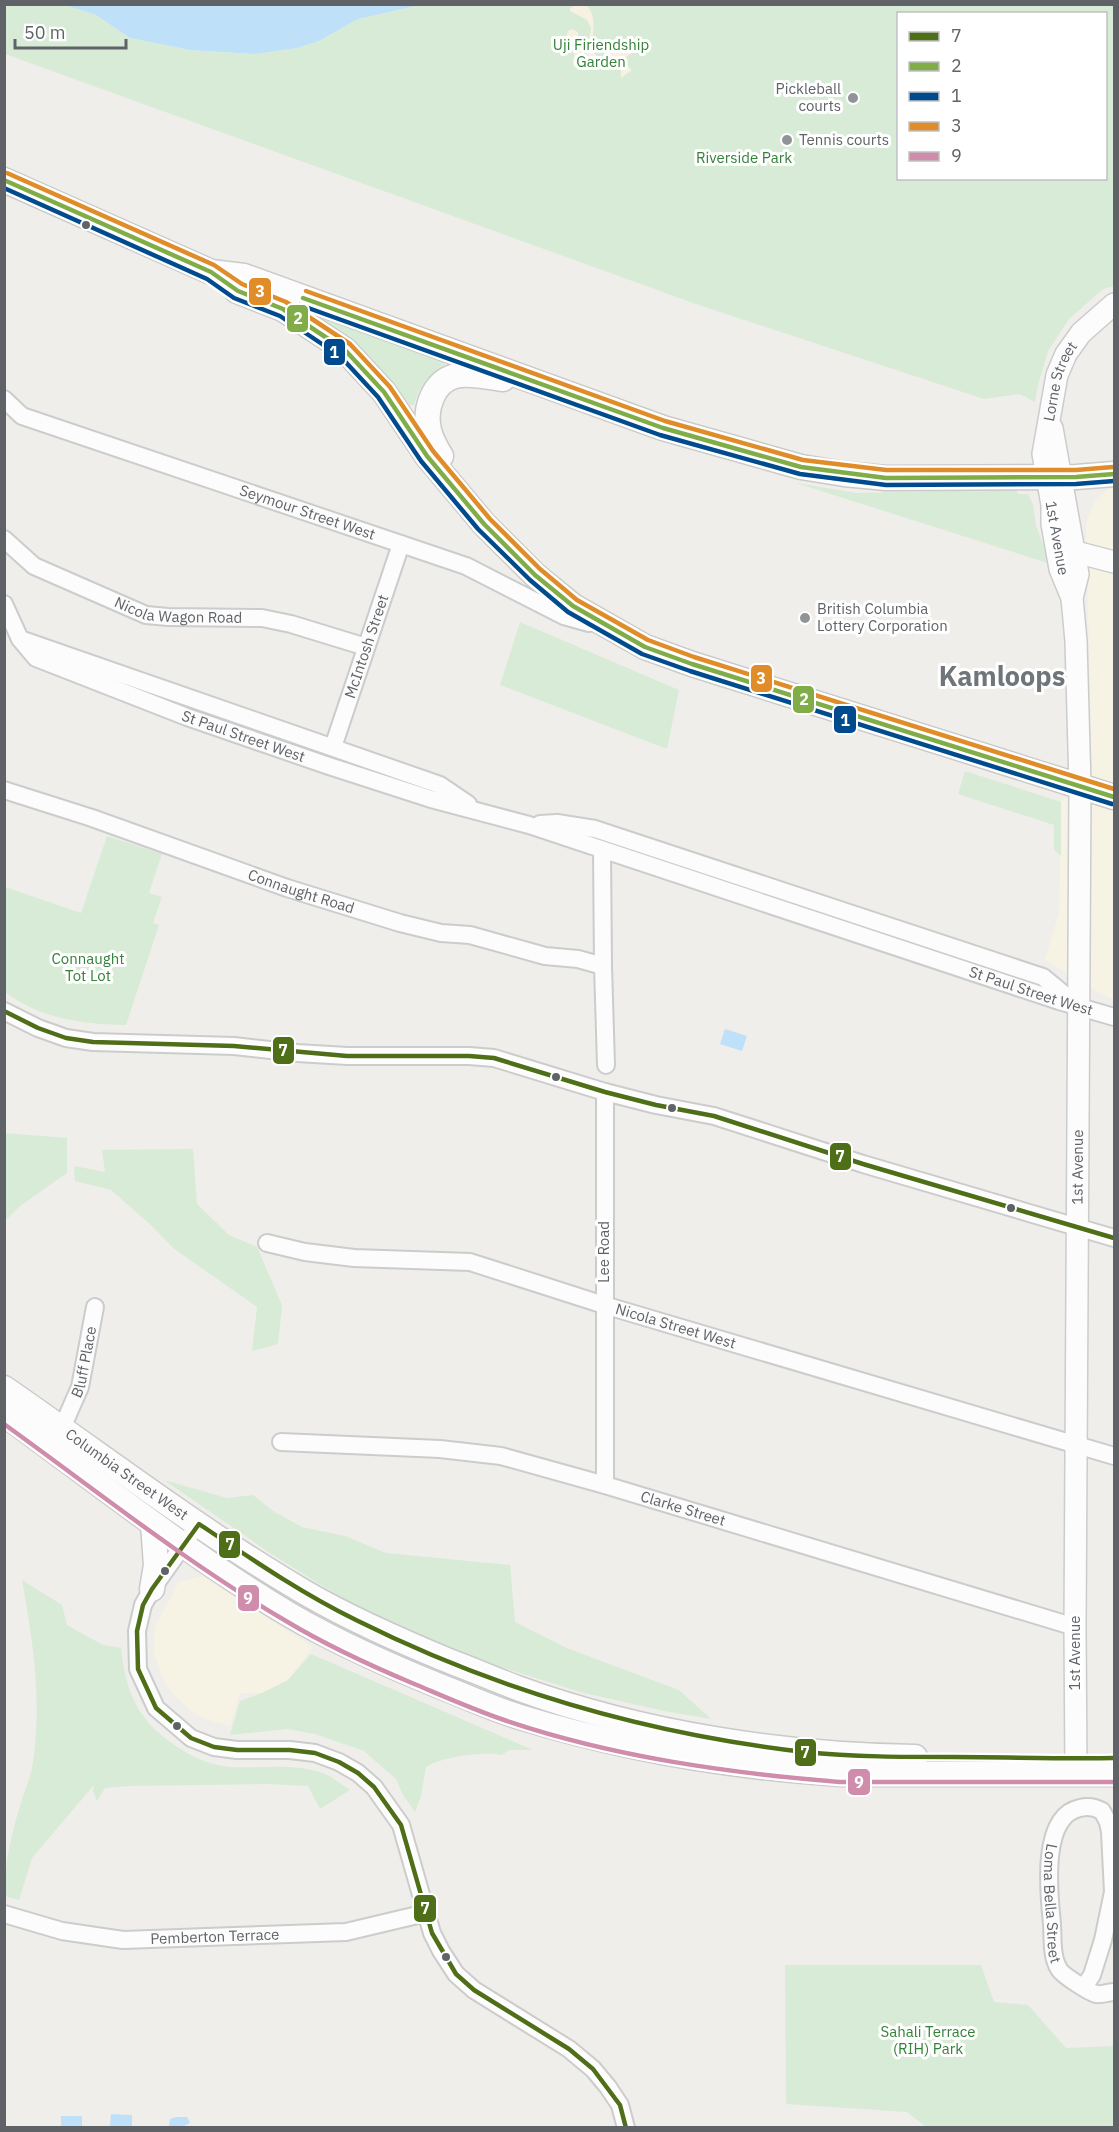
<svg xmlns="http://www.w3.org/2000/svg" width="1119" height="2132" viewBox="0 0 1119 2132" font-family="'IBM Plex Sans',sans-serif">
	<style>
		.commercial { fill: #f7f3e4 }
		.green { fill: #d8ebd6; fill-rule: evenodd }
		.sand { fill: #f6f1e1 }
		.water { fill: #bfe0f9 }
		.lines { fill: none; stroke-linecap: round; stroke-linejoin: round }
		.minor-casing { stroke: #cbcccc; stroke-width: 20 }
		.tertiary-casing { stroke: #cbcccc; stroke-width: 24 }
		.secondary-casing { stroke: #cacacb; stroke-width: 27 }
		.minor { stroke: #fdfcfc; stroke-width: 16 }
		.tertiary { stroke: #fdfcfc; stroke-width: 21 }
		.secondary { stroke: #fdfcfc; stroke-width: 24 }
		.bus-1-casing { stroke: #fff; stroke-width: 9 }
		.bus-2-casing { stroke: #fff; stroke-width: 9 }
		.bus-3-casing { stroke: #fff; stroke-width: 9 }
		.bus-4-casing { stroke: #fff; stroke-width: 9 }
		.bus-5-casing { stroke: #fff; stroke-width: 9 }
		.bus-1 { stroke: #4f6e18; stroke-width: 4.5 }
		.bus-2 { stroke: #81ad48; stroke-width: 4.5 }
		.bus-3 { stroke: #004b8d; stroke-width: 4.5 }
		.bus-4 { stroke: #e08c28; stroke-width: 4.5 }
		.bus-5 { stroke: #cf8cab; stroke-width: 4.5 }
		.poi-dot { fill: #919496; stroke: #fff; stroke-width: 2 }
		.bus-dot { fill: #5f6368; stroke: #fff; stroke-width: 2 }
		.labels { text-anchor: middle; stroke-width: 6; stroke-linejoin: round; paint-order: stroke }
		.park-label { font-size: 15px; fill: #348238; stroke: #fff }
		.poi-label { font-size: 15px; fill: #5f6368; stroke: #fff; text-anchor: start }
		.street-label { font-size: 15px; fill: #5f6368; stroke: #fff }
		.town-label { font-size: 27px; font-weight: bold; fill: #70757a; stroke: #fff }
		.line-badge { stroke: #fff; stroke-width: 2 }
		.badge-label { font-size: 16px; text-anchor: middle; font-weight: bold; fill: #fff }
	</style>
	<rect width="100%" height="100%" fill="#efeeea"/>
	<path class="commercial" d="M1114,488V999L1105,996L1045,960L1059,913L1061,802L1092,775L1086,524L1094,503L1106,491Z
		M202,1576L313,1647L288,1680L262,1693H240L230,1726L197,1716L179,1700L164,1681L154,1653L155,1627L179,1582Z"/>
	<path class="green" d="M4,5H65L96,15L130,38L190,50L255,54L297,48L319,41L358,19L420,5H1114V286L1103,289L1069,319L1048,351L1038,385L1035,402L1020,394L984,399L696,304L5,54ZM898,14H1106V178H898Z
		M311,313L446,359L445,364C429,373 419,386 414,405L406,406Z
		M796,483L857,493L1016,489L1018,494H1028L1033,505L1036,526L1051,564Z
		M520,622L679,690L667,749L500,685Z
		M965,771L1061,802V856L1054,850V825L958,794Z
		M107,836L162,854L149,893L162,897L153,923L159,925L126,1025C82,1024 41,1019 5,992V887L81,913Z
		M5,1133L67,1138V1173L20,1206L5,1221Z
		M193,1149L197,1204L229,1235L257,1247L282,1305L278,1344L252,1351L257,1307L173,1248L153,1227L111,1190L75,1181L74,1166L105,1172L102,1150Z
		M164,1480L227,1498L253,1495L273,1511L302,1527L345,1536L386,1553L510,1565L515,1622L569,1649L679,1690L711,1719L664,1711L580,1692L456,1653L415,1632L362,1609L316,1582L270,1553Z
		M22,1580L62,1605L67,1625L103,1645L121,1648C126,1696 140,1724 182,1750C195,1758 214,1766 230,1767C262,1769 301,1761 331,1777C337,1781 343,1786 350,1790L320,1809L308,1786L269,1784L128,1786L105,1788L97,1801L93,1791L94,1785L32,1858L19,1900L5,1896C4,1866 11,1835 20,1806C24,1792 31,1777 33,1762C42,1700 33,1641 22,1580Z
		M311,1654L533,1750H510L501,1755C483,1751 441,1757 426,1767L421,1796L415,1812L403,1795L396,1779L364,1751L315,1734L287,1729L230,1735L240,1701L262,1693L288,1680Z
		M399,1656L433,1667L663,1745L498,1700Z
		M785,1965H981L994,2002L1028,2005L1066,2048L1114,2046V2127H926L907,2112L786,2104Z"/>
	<path class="sand" d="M575,5H586C598,16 593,35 590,49L596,55L597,60C578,60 591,39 591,28L587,20L570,11V8Z
		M572,29L578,32V40L585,58L582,66L574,67C571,60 576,56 574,48C574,43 569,40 566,37L568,31Z
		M628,49L632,53L623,59L626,65L632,70L621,78V71L616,59L608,58L607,53Z"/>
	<path class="water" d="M65,5V4L420,5L358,19L319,41L297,48L255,54L190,50L130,38L96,15Z
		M725,1029L747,1036L742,1051L720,1044Z
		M111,2114L132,2115V2126H110Z
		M61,2116H82V2127H61Z
		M176,2117H187L190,2123L182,2127H169L170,2119Z"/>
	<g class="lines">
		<defs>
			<g id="minor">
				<path id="s1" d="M4,399L22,416L466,566L564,616L589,623"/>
				<path id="s2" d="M4,539L34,566L146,615L168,617L262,618L291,624L366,647"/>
				<path id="s3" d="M4,604L20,639L36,658L187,717L329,766L431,799L529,825L1059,1001L1114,1017"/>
				<path d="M20,639L440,785L468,804"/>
				<path id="s4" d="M333,747L401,544"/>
				<path id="s5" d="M4,790L92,818L287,888L400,923L441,933L470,935L545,956L578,959L603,966"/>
				<path d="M540,824L557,823L595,829L1043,977L1072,1001"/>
				<path d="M602,850L603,966L606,1065"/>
				<path d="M4,1011L38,1028L66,1038L93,1042L234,1046L297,1053L347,1056H469L494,1058L605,1092L656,1105L714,1116L863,1164L1114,1238"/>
				<path d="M605,1092V1485"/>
				<path id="s6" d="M267,1243L305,1252L354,1258L470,1262L604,1305L1114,1456"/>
				<path id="s7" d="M58,1437L80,1387L95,1307"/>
				<path id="s8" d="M281,1442L440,1449L501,1456L605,1485L1075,1627"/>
				<path d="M189,1537L152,1589L143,1605L137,1631L138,1669L156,1708L191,1738L214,1747L237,1750H290L315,1753L339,1762L358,1773L374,1787L401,1825L432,1933L441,1951L456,1974L474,1990L569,2049L593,2069L608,2087L620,2105L626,2128"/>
				<path id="s9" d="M4,1914L62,1931L123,1940L346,1932L426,1913"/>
				<path id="s10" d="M1084,1987L1092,1975L1103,1940L1113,1892L1110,1832L1108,1822L1102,1811C1095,1807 1087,1806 1080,1808C1040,1816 1049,1894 1052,1924C1053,1938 1051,1956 1059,1969C1062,1975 1089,1992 1096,1994C1101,1995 1109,1992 1114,1992"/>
			</g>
			<g id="tertiary">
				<path d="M1052,428L1078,574L1072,598"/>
				<path d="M1065,546L1068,550L1114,562"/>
				<path id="s11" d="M1076,1773L1075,1627L1080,786L1076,641L1072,598L1060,569L1052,524V505L1043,454L1057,375L1066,354L1081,333L1114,304"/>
			</g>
			<g id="secondary">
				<path d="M4,180L211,272L244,276L663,428L801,467L844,474L886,478L1076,477L1114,474"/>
				<path d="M237,291L283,309L345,350L384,392L427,456L484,524L535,575L573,606L645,647L692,664L1114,797"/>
				<path d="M441,456C436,448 431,439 429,430C424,409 433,382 455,376C469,372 488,377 503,379"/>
				<path id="s12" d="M4,1388C104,1457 200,1531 304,1592C352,1620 403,1642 454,1663C476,1671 498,1681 520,1689C644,1734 784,1755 915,1757"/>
				<path d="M4,1414C99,1483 190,1555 290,1615C338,1643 390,1666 442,1687C468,1697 493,1709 520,1717C624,1749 732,1767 840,1774H1114"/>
				<path d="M152,1589L156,1565L153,1524"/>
			</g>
		</defs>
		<use href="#minor" class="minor-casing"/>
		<use href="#tertiary" class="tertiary-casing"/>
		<use href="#secondary" class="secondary-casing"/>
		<use href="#minor" class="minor"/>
		<use href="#tertiary" class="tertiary"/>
		<use href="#secondary" class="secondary"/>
		<defs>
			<path id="bus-1" d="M4,1011L38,1028L66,1038L93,1042L234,1046L347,1056H469L494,1058L605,1092L656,1105L714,1116L863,1164L1114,1238
				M626,2128L620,2105L593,2069L569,2049L474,1990L456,1974L432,1933L401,1825L374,1787L358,1773L339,1762L315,1753L290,1750H237L214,1747L191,1738L156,1708L138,1669L137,1631L143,1605L152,1589L199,1524C250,1558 301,1593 356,1620C496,1690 649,1734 804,1752C854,1757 904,1757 954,1757C1007,1757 1061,1759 1114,1758"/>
			<path id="bus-2" d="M4,180L211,272L238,291L283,309L345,350L384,392L427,456L484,524L535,575L573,606L645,647L692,664L1114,797
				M303,298L663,428L801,467L886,478L1076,477L1114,474"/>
			<path id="bus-3" d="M4,188L207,279L234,298L280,316L340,356L378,397L421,461L478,529L530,580L568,612L642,654L690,671L1112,804
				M300,305L660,435L800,474L886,485L1076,484L1114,481"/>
			<path id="bus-4" d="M7,173L214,265L242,284L286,302L350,344L390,387L433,451L490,519L540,569L577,600L648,640L694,657L1114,789
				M306,291L665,421L803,460L886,470H1076L1113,467"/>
			<path id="bus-5" d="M4,1424C97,1491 187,1563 286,1621C326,1645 369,1665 412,1683C443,1696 474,1710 507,1721C614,1757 728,1773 840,1782H1114"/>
		</defs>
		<use href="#bus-1" class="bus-1-casing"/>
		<use href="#bus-2" class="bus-2-casing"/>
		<use href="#bus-3" class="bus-3-casing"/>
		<use href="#bus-4" class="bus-4-casing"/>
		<use href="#bus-5" class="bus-5-casing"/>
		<use href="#bus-1" class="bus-1"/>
		<use href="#bus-2" class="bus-2"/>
		<use href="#bus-3" class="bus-3"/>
		<use href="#bus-4" class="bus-4"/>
		<use href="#bus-5" class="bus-5"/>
	</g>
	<g class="poi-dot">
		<circle cx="853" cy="98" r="6"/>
		<circle cx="787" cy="140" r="6"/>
		<circle cx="805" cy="618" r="6"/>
	</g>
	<g class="bus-dot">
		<circle cx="86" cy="225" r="5"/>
		<circle cx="556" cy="1077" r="5"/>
		<circle cx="672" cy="1108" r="5"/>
		<circle cx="1011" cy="1208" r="5"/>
		<circle cx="165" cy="1571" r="5"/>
		<circle cx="177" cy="1726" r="5"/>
		<circle cx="446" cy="1957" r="5"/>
	</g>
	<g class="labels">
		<g class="park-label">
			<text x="601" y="50">Uji Firiendship<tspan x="601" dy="17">Garden</tspan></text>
			<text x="744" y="163">Riverside Park</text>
			<text x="88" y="964">Connaught<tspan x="88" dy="17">Tot Lot</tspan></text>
			<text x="928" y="2037">Sahali Terrace<tspan x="928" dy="17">(RIH) Park</tspan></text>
		</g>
		<g class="poi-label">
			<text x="841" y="94" text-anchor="end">Pickleball<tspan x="841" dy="17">courts</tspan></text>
			<text x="799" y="145">Tennis courts</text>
			<text x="817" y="614">British Columbia<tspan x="817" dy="17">Lottery Corporation</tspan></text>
		</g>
		<g class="street-label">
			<text dy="5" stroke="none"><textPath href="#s11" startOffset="1398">Lorne Street</textPath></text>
			<text dy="5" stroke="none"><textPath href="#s1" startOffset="326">Seymour Street West</textPath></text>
			<text transform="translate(1057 538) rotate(80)" y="5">1st Avenue</text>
			<text dy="5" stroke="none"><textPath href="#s2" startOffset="194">Nicola Wagon Road</textPath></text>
			<text dy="5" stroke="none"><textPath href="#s4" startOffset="106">McIntosh Street</textPath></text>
			<text dy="5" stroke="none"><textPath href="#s3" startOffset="285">St Paul Street West</textPath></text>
			<text dy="5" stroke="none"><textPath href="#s5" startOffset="314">Connaught Road</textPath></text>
			<text dy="5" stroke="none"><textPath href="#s3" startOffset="1113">St Paul Street West</textPath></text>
			<text dy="5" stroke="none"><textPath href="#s11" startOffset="606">1st Avenue</textPath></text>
			<text transform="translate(604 1252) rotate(-90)" y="5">Lee Road</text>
			<text dy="5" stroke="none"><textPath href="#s6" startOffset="420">Nicola Street West</textPath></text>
			<text dy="5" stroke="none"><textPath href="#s7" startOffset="80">Bluff Place</textPath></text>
			<text dy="5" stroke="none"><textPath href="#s12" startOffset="150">Columbia Street West</textPath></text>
			<text dy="5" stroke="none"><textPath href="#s8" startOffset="410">Clarke Street</textPath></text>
			<text transform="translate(1075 1653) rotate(-90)" y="5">1st Avenue</text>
			<text dy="5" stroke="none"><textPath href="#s10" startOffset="314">Loma Bella Street</textPath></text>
			<text dy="5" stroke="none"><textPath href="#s9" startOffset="214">Pemberton Terrace</textPath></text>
		</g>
		<g class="town-label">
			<text x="1002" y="686">Kamloops</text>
		</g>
	</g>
	<g class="line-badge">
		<rect x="248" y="277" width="24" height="29" rx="6" fill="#e08c28"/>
		<rect x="286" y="304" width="23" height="29" rx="6" fill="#81ad48"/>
		<rect x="323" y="338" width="23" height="28" rx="6" fill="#004b8d"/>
		<rect x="750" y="664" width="23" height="29" rx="6" fill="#e08c28"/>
		<rect x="792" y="685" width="23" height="29" rx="6" fill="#81ad48"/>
		<rect x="833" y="705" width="24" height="29" rx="6" fill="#004b8d"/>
		<rect x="272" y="1036" width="23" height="29" rx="6" fill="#4f6e18"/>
		<rect x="829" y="1142" width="23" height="29" rx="6" fill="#4f6e18"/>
		<rect x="218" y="1530" width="23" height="29" rx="6" fill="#4f6e18"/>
		<rect x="237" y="1584" width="23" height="28" rx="6" fill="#cf8cab"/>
		<rect x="794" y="1738" width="23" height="29" rx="6" fill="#4f6e18"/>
		<rect x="847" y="1768" width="24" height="28" rx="6" fill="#cf8cab"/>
		<rect x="413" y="1894" width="24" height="29" rx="6" fill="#4f6e18"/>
	</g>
	<g class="badge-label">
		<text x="260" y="297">3</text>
		<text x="298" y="324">2</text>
		<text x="334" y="358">1</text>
		<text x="761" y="684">3</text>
		<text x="804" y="705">2</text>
		<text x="845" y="726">1</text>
		<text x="283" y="1056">7</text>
		<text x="840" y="1162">7</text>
		<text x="230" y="1550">7</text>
		<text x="248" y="1604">9</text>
		<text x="805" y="1758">7</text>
		<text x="859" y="1788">9</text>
		<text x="425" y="1914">7</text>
	</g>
	<rect width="1119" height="2132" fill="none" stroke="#5f6368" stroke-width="12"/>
	<rect x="897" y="12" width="210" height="168" fill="#ffffff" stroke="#bfc1c3" stroke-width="1.5"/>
	<rect x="909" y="32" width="30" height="9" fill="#4f6e18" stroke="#bfc1c3" stroke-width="1.5"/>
	<text x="951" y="42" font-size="18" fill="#5f6368">7</text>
	<rect x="909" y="62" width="30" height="9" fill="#81ad48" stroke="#bfc1c3" stroke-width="1.5"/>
	<text x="951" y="72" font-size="18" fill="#5f6368">2</text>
	<rect x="909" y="92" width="30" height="9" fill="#004b8d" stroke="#bfc1c3" stroke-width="1.5"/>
	<text x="951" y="102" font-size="18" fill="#5f6368">1</text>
	<rect x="909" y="122" width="30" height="9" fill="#e08c28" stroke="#bfc1c3" stroke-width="1.5"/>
	<text x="951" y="132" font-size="18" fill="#5f6368">3</text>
	<rect x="909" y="152" width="30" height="9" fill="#cf8cab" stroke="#bfc1c3" stroke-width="1.5"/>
	<text x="951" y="162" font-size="18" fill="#5f6368">9</text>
	<path d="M15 39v9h111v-9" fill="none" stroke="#5f6368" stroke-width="3"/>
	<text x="24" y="39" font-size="18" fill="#5f6368" stroke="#ffffff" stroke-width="4.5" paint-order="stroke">50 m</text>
</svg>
